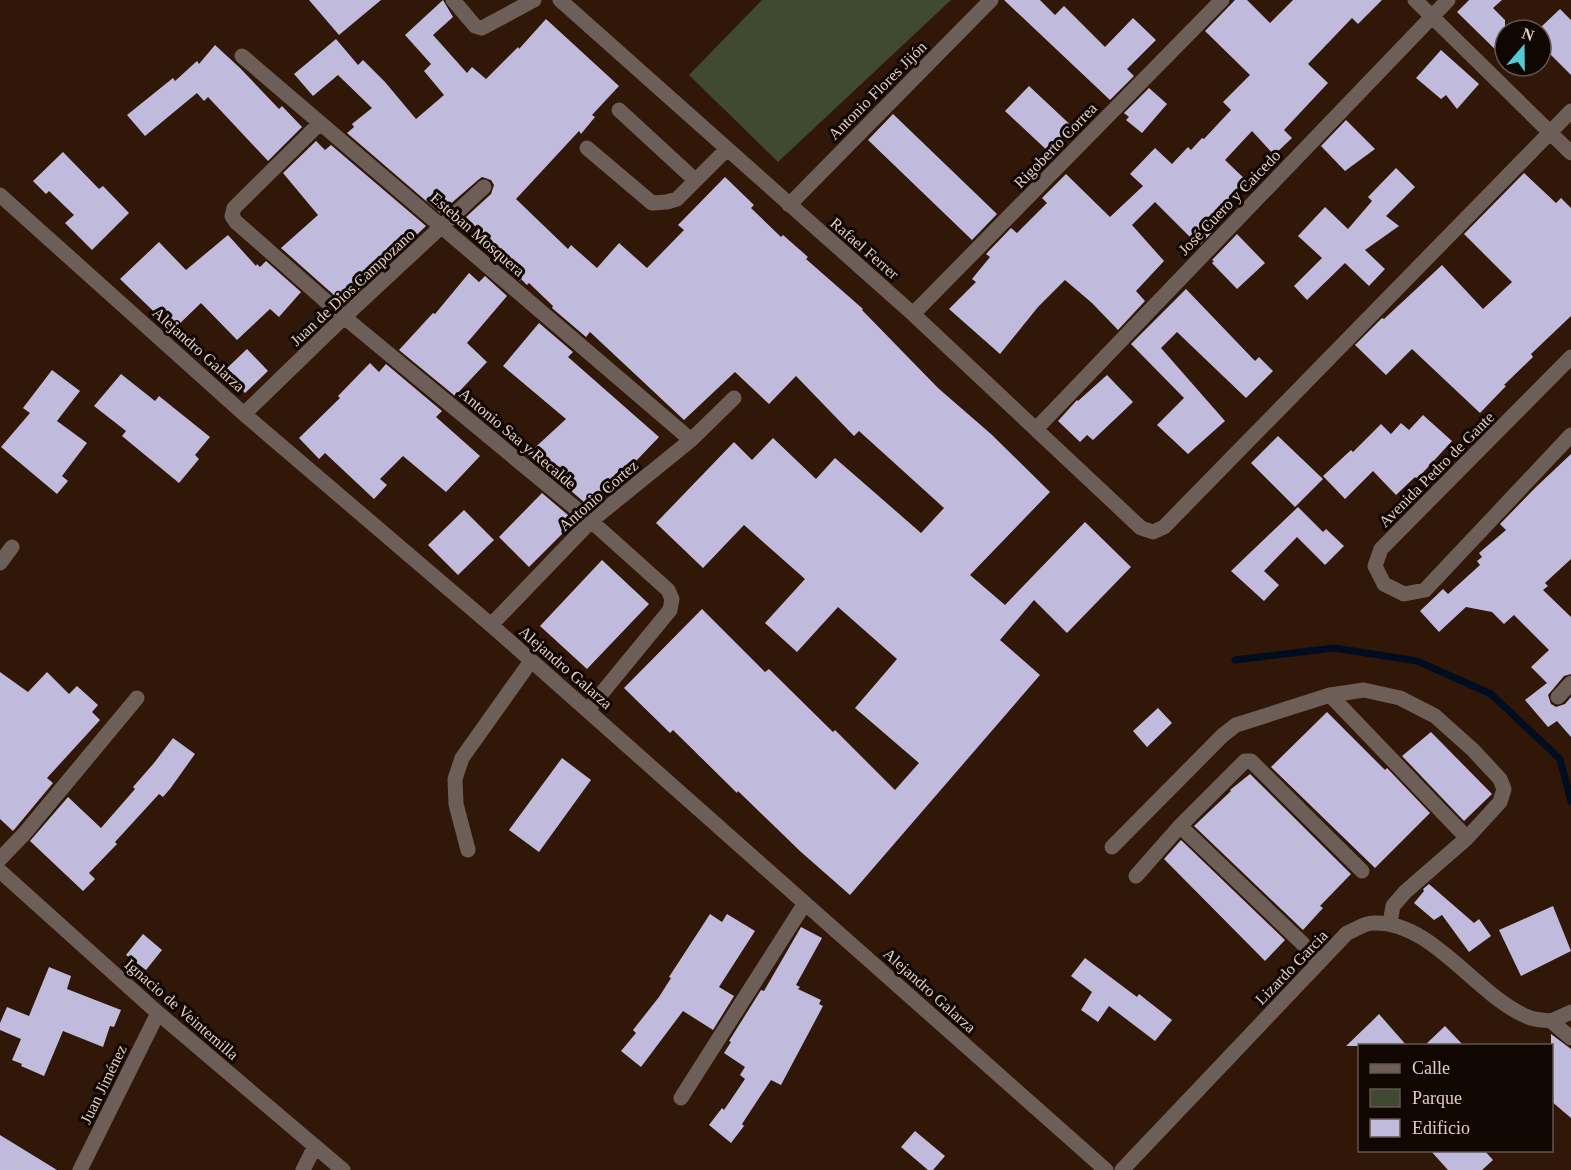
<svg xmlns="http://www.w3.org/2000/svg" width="1571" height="1170" viewBox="0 0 1571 1170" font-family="Georgia,serif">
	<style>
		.green { fill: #3f4a30 }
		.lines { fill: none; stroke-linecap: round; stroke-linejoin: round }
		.stream { stroke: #000d20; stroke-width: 7 }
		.building { fill: #c0bbdd }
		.minor { stroke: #6d5f58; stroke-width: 15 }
		.labels { text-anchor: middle; stroke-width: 6; stroke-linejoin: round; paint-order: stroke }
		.street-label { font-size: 16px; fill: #e0cec5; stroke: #100602 }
	</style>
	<rect width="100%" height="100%" fill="#301708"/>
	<path class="green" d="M762,0H951L778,162L689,75Z"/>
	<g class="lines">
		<path class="stream" d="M1235,660L1334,648L1417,661L1491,694L1560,759L1571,801"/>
	</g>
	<path class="building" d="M309,0H381L339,35Z
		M443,0L453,17L433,35L467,73L472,67L486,79L518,47L519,49L546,19L619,86L592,115L595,117L581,134L579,131L516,199L568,249L571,245L597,268L619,243L647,268L684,230L678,225L725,177L754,205L751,208L781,237L783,235L808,257L806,259L863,309L862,310L938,388L991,434L1050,492L970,575L1005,605L1085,522L1131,567L1067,633L1034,600L1000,640L1040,675L850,895L801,852L738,791L737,793L673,730L670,733L624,688L702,609L765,672L769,669L833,732L835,730L895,790L919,763L855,708L897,659L838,607L797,652L765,623L805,579L744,525L703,568L656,523L734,442L752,460L773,438L816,479L835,458L921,533L944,508L859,431L854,436L796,376L769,404L735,372L684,420L590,332L586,337L552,308L553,306L529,283L527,285L521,279L520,281L498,262L504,256L466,217L491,194L494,185L491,180L482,177L478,180L440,213L347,133L354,127L352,124L372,108L338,75L313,96L294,74L336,39L358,65L363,60L385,82L416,119L444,95L424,71L431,64L405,35Z
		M1004,0H1040L1055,15L1064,6L1105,47L1133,18L1156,40L1127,69L1134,76L1110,100Z
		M1235,0H1247L1270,23L1293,0H1382L1358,24L1352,18L1308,64L1328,83L1284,130L1292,138L1274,155L1252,131L1225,160L1249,183L1218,214L1223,220L1199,246L1155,202L1132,225L1164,261L1136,291L1145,301L1118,330L1092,303L1065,280L1038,307L1000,354L949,309L976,282L972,279L990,257L986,254L1011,228L1017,233L1047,203L1042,198L1066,174L1110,217L1143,186L1130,174L1155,148L1172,164L1188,147L1191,150L1202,138L1204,139L1231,110L1223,102L1250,75L1205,31Z
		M1469,0H1502L1493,8L1505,20V59L1457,12Z
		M1560,9L1571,20V75L1541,45V27Z
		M215,45L240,68L279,109L282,106L302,127L268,161L208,97L204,101L197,93L145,136L127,115L173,78L175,81L197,61L199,64Z
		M1441,50L1479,84L1457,109L1446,95L1441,99L1416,78Z
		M1029,86L1076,130L1052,155L1005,111Z
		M1149,88L1167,104L1142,133L1126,120L1129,117L1124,113Z
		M893,114L997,214L972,240L868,140Z
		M1346,120L1375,149L1345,171L1321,146Z
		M316,141L325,150L331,145L426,226L344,304L281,248L318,215L283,173Z
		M63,152L99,189L103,186L129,213L92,250L65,223L74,215L49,191L46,194L33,181Z
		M1396,168L1415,187L1386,216L1399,226L1365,250L1385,269L1369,286L1345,263L1307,300L1294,286L1322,258L1298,236L1325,207L1348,229L1372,201L1368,197Z
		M1524,173L1556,203L1561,198L1571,208V316L1531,354L1533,357L1504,385L1506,386L1480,413L1412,349L1386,375L1355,345L1382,318L1384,319L1442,265L1483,309L1512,282L1464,234Z
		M1237,234L1265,263L1237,289L1212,263L1214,261L1212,260Z
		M228,235L256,266L257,264L260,267L266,261L301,292L279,317L270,309L237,340L201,303L173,330L120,279L159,242L186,270Z
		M469,273L479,282L485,276L507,296L467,343L487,362L455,396L399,350L433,313L435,314Z
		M1186,289L1255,361L1259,357L1273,371L1246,398L1177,332L1161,348L1225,421L1188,454L1157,425L1184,398L1131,344Z
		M539,323L573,352L568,357L659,437L591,508L528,454L566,419L503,366Z
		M247,349L268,371L245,393L225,370Z
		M370,363L379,372L386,364L442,411L436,417L480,456L446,492L403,456L380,479L387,485L374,499L325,453L319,459L299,438L340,398L338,396Z
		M52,370L80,391L57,421L87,443L62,476L68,481L57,494L1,447L30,413L23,408Z
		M121,374L155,401L159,396L210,437L195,455L199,459L179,483L122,436L126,431L94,406Z
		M1107,375L1133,402L1093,440L1087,435L1080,442L1058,421L1077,400L1078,401Z
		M1423,415L1452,441L1417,479L1415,477L1396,495L1373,471L1345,499L1323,476L1351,450L1353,452L1381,424L1391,434L1401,423L1409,430Z
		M1278,436L1323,479L1295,507L1251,463Z
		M1571,454V559L1545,583L1548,586L1543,590L1571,617V674L1564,676L1548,695L1551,704L1556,707L1565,704L1571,697V737L1557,721L1548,727L1525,700L1547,683L1531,667L1549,650L1514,615L1504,624L1492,612L1466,607L1439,632L1420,611L1443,589L1448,594L1480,565L1477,561L1482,557L1479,553L1506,530L1500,524L1535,488Z
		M542,493L575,521L529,567L499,537Z
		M1298,507L1323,532L1326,529L1344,546L1325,565L1297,537L1264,571L1279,585L1264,601L1231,571Z
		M464,510L494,540L458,575L428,545Z
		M602,560L649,604L587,669L540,626Z
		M0,672L28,692L47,672L69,694L77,686L98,705L92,712L100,720L47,778L53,783L13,831L0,819Z
		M1158,708L1172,723L1147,747L1133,731Z
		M1327,712L1385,770L1387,768L1430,813L1375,868L1271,767Z
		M1431,732L1492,794L1464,821L1402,756Z
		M173,738L195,754L170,789L163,797L159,794L115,842L117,844L89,873L95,879L83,891L30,841L68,797L101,828L135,789L133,787L154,763Z
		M562,758L591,780L539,852L509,830Z
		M1250,774L1351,874L1320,906L1323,908L1303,930L1194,826L1231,791L1230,790Z
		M1181,840L1285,940L1265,961L1164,859Z
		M1429,884L1474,923L1479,919L1491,936L1469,952L1442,915L1434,920L1414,903L1424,891L1423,889Z
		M1553,906L1571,951L1521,976L1499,930Z
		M710,914L722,922L727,914L755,931L719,987L734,996L713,1030L683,1011L641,1067L621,1051L636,1033L633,1030L659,997L671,978L669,977Z
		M801,927L822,938L796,985L800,987L798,989L821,1000L819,1004L823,1006L781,1085L771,1080L742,1124L744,1126L731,1143L709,1125L722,1108L724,1110L745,1079L740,1075L745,1067L724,1053L731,1042L729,1041L761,990L764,991Z
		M143,934L162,950L146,970L126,955Z
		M1085,958L1137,997L1139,994L1172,1020L1155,1041L1109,1006L1098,1022L1081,1010L1092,992L1071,976Z
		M49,967L71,976L67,989L121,1010L114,1027L110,1026L103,1047L63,1031L44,1076L21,1066L22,1064L12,1060L21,1039L0,1030V1023L7,1007L29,1016Z
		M1379,1014L1407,1046H1346L1370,1023Z
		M1445,1026L1464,1046H1424Z
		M1551,1034L1571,1049V1118L1551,1101Z
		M915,1131L945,1156L933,1170H928L901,1147Z
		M0,1135L57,1170H0Z
		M1430,1150H1484L1493,1160L1482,1170H1448Z"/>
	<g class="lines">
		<path class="minor" d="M453,0L475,26L482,28L534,0
			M560,0L913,314L1141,528L1153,532L1164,527L1571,111
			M1415,0L1571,153
			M242,56L691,440
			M619,110L695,180
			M320,123L234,208L232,216L236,222L344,317L591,521L668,590L672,599L670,610L588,710
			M587,148L652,203L667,202L677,199L727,149
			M0,195L244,414L491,625L1106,1170
			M789,205L991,0
			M913,314L1222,0
			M1571,357L1381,549L1375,566L1384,584L1404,594L1425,590L1571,435
			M244,414L344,317L484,187
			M1036,429L1448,0
			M0,563L12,547
			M491,625L591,521L691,440L734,398
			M1330,695L1467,838
			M1558,697L1571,683
			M1180,826L1301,942L1319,963
			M1112,847L1223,735L1236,725L1330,695L1364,690L1400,698L1435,716L1473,750L1500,779L1504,789L1500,802L1467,838L1405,892L1393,906L1390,923
			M468,850L456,804L455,779L462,758L531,661
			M0,859L24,834L137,698
			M0,871L158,1013L343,1170
			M1136,876L1180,826L1245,761H1251L1362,871
			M1551,1021L1571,1038
			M1551,1021L1571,1012
			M681,1098L805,903
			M80,1170L158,1013
			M303,1170L315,1146
			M1122,1170L1347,933C1355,930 1364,923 1373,923C1432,920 1476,996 1528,1017C1535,1020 1543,1020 1551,1021"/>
	</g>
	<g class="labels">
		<g class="street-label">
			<text transform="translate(877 90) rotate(-45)" y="6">Antonio Flores Jijón</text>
			<text transform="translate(1055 145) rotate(-46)" y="6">Rigoberto Correa</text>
			<text transform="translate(1229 202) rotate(-46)" y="6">José Cuero y Caicedo</text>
			<text transform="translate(478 234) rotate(41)" y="6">Esteban Mosquera</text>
			<text transform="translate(865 248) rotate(41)" y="6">Rafael Ferrer</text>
			<text transform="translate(352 287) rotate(-43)" y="6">Juan de Dios Campozano</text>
			<text transform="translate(199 349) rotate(42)" y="6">Alejandro Galarza</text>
			<text transform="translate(518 438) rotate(40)" y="6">Antonio Saa y Recalde</text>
			<text transform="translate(1436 469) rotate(-45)" y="6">Avenida Pedro de Gante</text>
			<text transform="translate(598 495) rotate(-41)" y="6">Antonio Cortez</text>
			<text transform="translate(566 667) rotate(41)" y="6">Alejandro Galarza</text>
			<text transform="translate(1291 967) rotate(-46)" y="6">Lizardo Garcia</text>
			<text transform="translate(930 990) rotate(42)" y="6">Alejandro Galarza</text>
			<text transform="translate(182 1009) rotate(41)" y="6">Ignacio de Veintemilla</text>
			<text transform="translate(103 1084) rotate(-64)" y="6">Juan Jiménez</text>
		</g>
	</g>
	<rect x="1358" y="1044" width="195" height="108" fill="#100602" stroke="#635650" stroke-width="1.5"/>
	<rect x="1370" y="1064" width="30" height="9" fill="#6d5f58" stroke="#635650" stroke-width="1.5"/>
	<text x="1412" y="1074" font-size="18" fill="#e0cec5">Calle</text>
	<rect x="1370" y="1089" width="30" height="18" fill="#3f4a30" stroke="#635650" stroke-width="1.5"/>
	<text x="1412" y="1104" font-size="18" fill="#e0cec5">Parque</text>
	<rect x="1370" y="1119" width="30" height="18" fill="#c0bbdd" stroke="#635650" stroke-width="1.5"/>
	<text x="1412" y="1134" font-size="18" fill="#e0cec5">Edificio</text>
	<g transform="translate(1523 48) rotate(20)"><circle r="28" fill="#100602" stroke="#635650" stroke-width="1.5"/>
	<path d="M0-4.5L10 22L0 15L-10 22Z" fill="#51ccd5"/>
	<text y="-9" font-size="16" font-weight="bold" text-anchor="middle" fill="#e0cec5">N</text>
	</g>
</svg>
